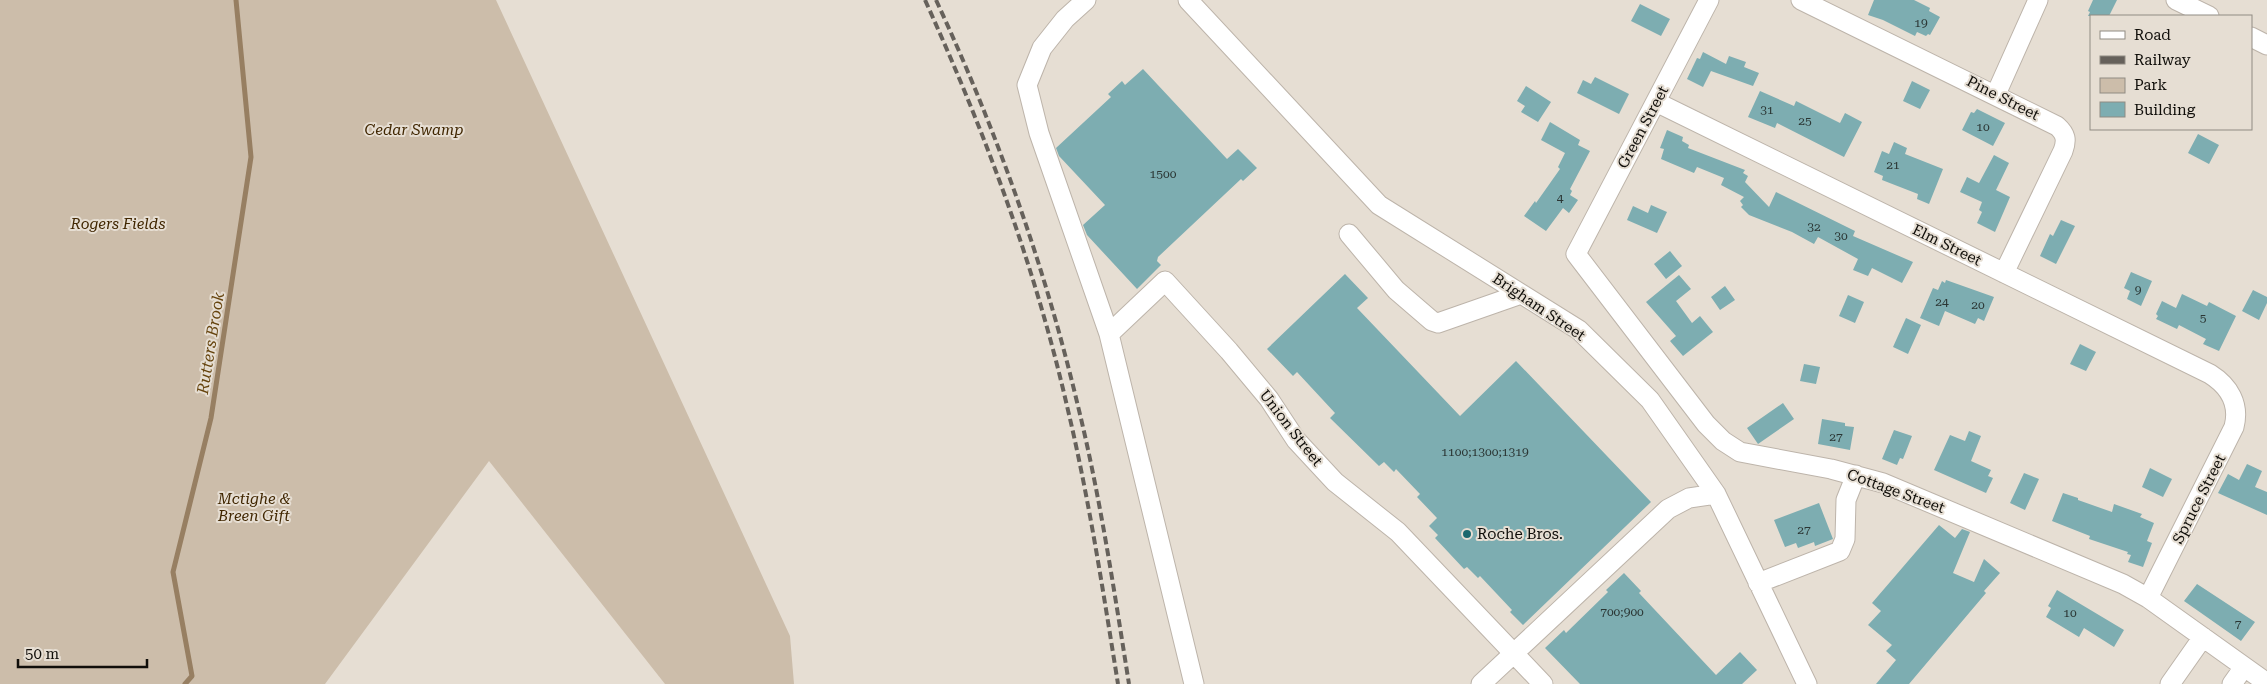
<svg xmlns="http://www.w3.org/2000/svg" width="2267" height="684" viewBox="0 0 2267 684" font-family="'Roboto Serif',serif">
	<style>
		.green { fill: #ccbdaa }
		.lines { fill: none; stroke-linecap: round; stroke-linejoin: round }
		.stream { stroke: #977f62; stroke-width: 5 }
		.building { fill: #7dadb1 }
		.minor-casing { stroke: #bdb4aa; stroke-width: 21 }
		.minor { stroke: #fff; stroke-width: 19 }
		.rail { stroke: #66615b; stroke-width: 4; stroke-dasharray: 8 4; stroke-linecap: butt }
		.poi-dot { fill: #1b686e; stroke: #e6ded3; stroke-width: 2 }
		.labels { text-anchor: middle; stroke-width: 4; stroke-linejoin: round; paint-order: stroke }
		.number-label { font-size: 12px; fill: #2b3634 }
		.street-label { font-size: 15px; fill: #100e0a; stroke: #e6ded3 }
		.park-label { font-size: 15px; font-style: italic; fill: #402600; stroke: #e6ded3 }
		.poi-label { font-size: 15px; fill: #100e0a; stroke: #e6ded3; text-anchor: start }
		.water-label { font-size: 16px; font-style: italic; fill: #66440e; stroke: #e6ded3 }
	</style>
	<rect width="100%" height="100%" fill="#e6ded3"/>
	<path class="green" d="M0,0H496L790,636L794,684H665L489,461L325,684H0Z"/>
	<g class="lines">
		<path class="stream" d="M185,684L192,676L173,572L211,418L251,157L236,0"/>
	</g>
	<path class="building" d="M1874,0H1914L1930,8L1929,11L1940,17L1930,35L1928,34L1926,36L1917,32L1915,36L1883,20L1868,15Z
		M2093,0H2117L2109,16H2088L2090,12L2088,11Z
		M1640,4L1670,19L1661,36L1631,21Z
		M1703,52L1726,64L1729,56L1746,62L1744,67L1759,73L1753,86L1711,71L1703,87L1687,79L1697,58L1700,59Z
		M1143,69L1227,159L1238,149L1257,168L1243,181L1241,179L1158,257L1157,261L1161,265L1137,289L1087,235L1083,225L1105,205L1059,156L1056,148L1111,97L1108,94L1122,81L1125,85Z
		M1595,77L1629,94L1619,114L1577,93L1583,80L1591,84Z
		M1912,81L1930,90L1920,109L1903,101Z
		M1526,86L1551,102L1538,122L1521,112L1525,106L1517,101Z
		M1760,91L1794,106L1796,101L1840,123L1845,113L1862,122L1844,157L1777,123L1775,128L1748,117Z
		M1977,109L2005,123L1993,146L1962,130L1971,112L1974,113Z
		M1550,122L1580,140L1578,145L1590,151L1570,189L1572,191L1570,195L1578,200L1569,213L1563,208L1546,231L1524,216L1535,201L1536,203L1560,169L1558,167L1565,153L1541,140Z
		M1667,130L1683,137L1682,141L1689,145L1688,148L1745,170L1743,173L1748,176L1745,182L1769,207L1776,192L1855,231L1853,236L1913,262L1902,283L1872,268L1868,276L1853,270L1858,259L1818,237L1814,244L1792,232L1749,215L1741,207L1743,205L1740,201L1744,197L1721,185L1724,178L1697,167L1694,173L1661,159L1664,149L1660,148Z
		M2198,134L2219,145L2209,164L2188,153Z
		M1894,142L1907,148L1905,154L1943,169L1929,204L1917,199L1918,194L1882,180L1883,176L1874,172L1882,151L1889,154Z
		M1994,155L2009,163L1996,190L2010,197L1995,232L1977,223L1982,212L1979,210L1982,202L1960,192L1967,177L1979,183Z
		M1651,205L1667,212L1657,233L1627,220L1633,206L1648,213Z
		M2061,220L2075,226L2056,264L2040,256L2050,234L2053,236Z
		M1670,251L1682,266L1666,279L1654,264Z
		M2131,272L2152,281L2141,306L2127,299L2130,291L2124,288Z
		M1345,274L1368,298L1357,308L1460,416L1516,361L1651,502L1523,625L1510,612L1512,610L1480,576L1478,578L1467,567L1464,569L1435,538L1438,535L1429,526L1437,518L1417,497L1420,494L1396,469L1394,472L1384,462L1379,466L1330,418L1335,413L1297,372L1293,376L1267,349Z
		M1679,275L1691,289L1676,301L1692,323L1700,316L1713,332L1683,356L1670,341L1676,336L1646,302Z
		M1946,280L1994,297L1984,321L1978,318L1975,324L1945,311L1939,326L1920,318L1933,288L1938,290L1942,281L1945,283Z
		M1725,286L1735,300L1720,310L1711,297Z
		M2253,290L2267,297V303L2259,320L2242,311Z
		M2182,294L2207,306L2209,302L2236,316L2219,351L2203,344L2206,339L2179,325L2177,329L2156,319L2158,316L2156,314L2162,301L2176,308Z
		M1848,295L1864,302L1855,323L1839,316Z
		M1906,318L1921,325L1908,354L1893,347Z
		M2080,344L2096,352L2086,371L2070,364Z
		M1804,364L1820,367L1816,384L1800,381Z
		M1783,403L1794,419L1758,444L1747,428Z
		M1822,419L1845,423V426L1854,427L1850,450L1818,444Z
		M1894,430L1912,436L1903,459L1900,458L1897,465L1882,459Z
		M1969,431L1981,436L1971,461L1991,470L1988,476L1993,478L1986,493L1934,470L1950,435L1965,441Z
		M2247,464L2262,471L2255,487L2267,492V515L2218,493L2228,474L2239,480Z
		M2150,468L2172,479L2163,497L2142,487Z
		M2024,473L2039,479L2025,510L2010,503Z
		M2063,493L2078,498V500L2112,512L2114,504L2142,514L2140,517L2154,523L2147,541L2152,543L2143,567L2128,562L2131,555L2127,554L2128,552L2089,539L2090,536L2052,521Z
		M1819,503L1833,539L1815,546L1814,542L1798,548L1796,543L1785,547L1774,520Z
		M1939,525L1955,538L1962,529L1970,532L1953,573L1974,582L1984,559L2000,573L1984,591L1986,593L1909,684H1876L1896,660L1886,651L1892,645L1868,625L1881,611L1872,603Z
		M1624,573L1641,591L1639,593L1716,675L1740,652L1757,670L1742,684H1580L1545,648L1564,630L1566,633L1608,592L1606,590Z
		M2197,584L2255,622L2241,641L2184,601Z
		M2057,590L2124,630L2114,647L2084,628L2079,637L2046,617L2051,608L2048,606Z"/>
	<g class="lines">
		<defs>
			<path id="minor" d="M1086,0L1065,19L1042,48L1027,85L1039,133L1109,334L1194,684
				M1188,0L1379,205L1579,330L1650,400L1716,494L1807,684
				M1709,0L1576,254L1706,424L1723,441L1740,452L1831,469L1883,483L2123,584L2148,598L2267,683
				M1801,0L2057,126C2066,134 2067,140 2063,151L2004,273
				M2176,0L2209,16
				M2251,37L2267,45
				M1996,94L2038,0
				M1656,102L2210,374C2229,386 2240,404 2234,427L2148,598
				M1349,234L1396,290L1432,321L1438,323L1521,294
				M1109,334L1165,281L1229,351L1269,399L1296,440L1335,482L1398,532L1543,684
				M1758,583L1840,551L1845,539L1846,500L1856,475
				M1481,684L1668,509L1689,498L1716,494
				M2170,684L2203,637
				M2232,684L2244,667"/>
		</defs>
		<use href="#minor" class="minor-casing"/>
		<use href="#minor" class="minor"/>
		<path class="rail" d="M925,0C984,130 1035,266 1067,406C1089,498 1103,591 1118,684
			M936,0C996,129 1044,264 1077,402C1100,495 1114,590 1129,684"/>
	</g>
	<circle class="poi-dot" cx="1467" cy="534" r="5"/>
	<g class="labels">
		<g class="number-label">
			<text x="1921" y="27">19</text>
			<text x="1767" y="114">31</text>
			<text x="1805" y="125">25</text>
			<text x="1983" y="131">10</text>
			<text x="1893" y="169">21</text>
			<text x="1163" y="178">1500</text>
			<text x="1560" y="202">4</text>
			<text x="1814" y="231">32</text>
			<text x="1841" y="240">30</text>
			<text x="2138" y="294">9</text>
			<text x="1942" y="306">24</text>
			<text x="1978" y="309">20</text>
			<text x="2203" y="322">5</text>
			<text x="1836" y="441">27</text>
			<text x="1485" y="456">1100;1300;1319</text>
			<text x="1804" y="534">27</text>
			<text x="1622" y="616">700;900</text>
			<text x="2070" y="617">10</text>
			<text x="2238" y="628">7</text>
		</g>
		<g class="street-label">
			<text transform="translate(2003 98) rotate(27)" y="5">Pine Street</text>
			<text transform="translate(1643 127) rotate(-62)" y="5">Green Street</text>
			<text transform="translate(1947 245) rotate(26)" y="5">Elm Street</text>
			<text transform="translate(1539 307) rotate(34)" y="5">Brigham Street</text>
			<text transform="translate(1291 428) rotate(52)" y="5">Union Street</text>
			<text transform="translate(1896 491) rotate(20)" y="5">Cottage Street</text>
			<text transform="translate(2199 499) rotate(-63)" y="5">Spruce Street</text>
		</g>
		<g class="park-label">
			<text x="414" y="135">Cedar Swamp</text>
			<text x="118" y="229">Rogers Fields</text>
			<text x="254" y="504">Mctighe &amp;<tspan x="254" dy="17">Breen Gift</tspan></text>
		</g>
		<g class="poi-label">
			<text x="1477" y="539">Roche Bros.</text>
		</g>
		<g class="water-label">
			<text transform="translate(210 343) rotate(-81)" y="6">Rutters Brook</text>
		</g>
	</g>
	<rect x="2090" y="15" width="162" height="115" fill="#e6ded3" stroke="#908b83"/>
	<rect x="2100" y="31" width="25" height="8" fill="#ffffff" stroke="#908b83"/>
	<text x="2134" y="40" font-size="15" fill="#100e0a">Road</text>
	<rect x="2100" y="56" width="25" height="8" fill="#66615b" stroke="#908b83"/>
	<text x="2134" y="65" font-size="15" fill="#100e0a">Railway</text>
	<rect x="2100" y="78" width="25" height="15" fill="#ccbdaa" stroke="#908b83"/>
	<text x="2134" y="90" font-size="15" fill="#100e0a">Park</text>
	<rect x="2100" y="102" width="25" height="15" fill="#7dadb1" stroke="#908b83"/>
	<text x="2134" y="115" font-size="15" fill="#100e0a">Building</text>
	<path d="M18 659v8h129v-8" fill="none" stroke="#100e0a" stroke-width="2.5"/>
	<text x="25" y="659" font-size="15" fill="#100e0a" stroke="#e6ded3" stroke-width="4" paint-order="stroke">50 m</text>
</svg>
